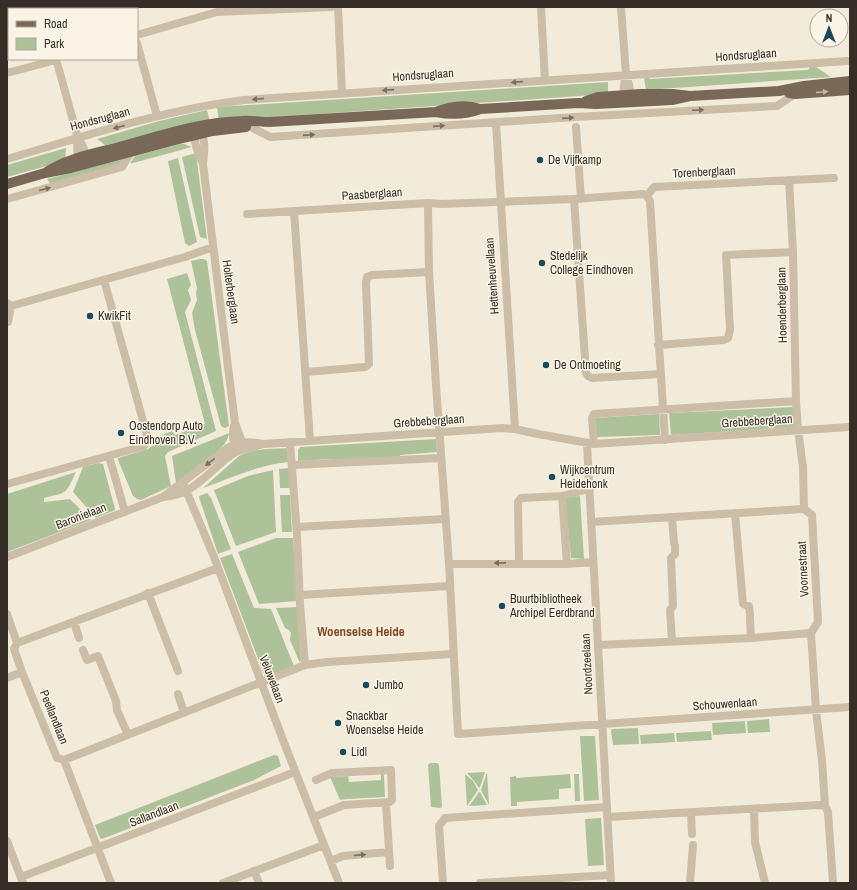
<svg xmlns="http://www.w3.org/2000/svg" width="857" height="890" viewBox="0 0 857 890" font-family="'Archivo Narrow',sans-serif">
	<style>
		.green { fill: #aec29a }
		.lines { fill: none; stroke-linecap: round; stroke-linejoin: round }
		.minor { stroke: #cbbda6; stroke-width: 8 }
		.major { stroke: #796858; stroke-width: 10 }
		.oneway { fill: #796e60 }
		.oneway2 { fill: #c0b5a7 }
		.poi-dot { fill: #1b4b59; stroke: #faf4e7; stroke-width: 1.5 }
		.labels { text-anchor: middle; stroke-width: 3; stroke-linejoin: round; paint-order: stroke }
		.street-label { font-size: 12px; fill: #362e27; stroke: #faf4e7 }
		.poi-label { font-size: 12px; fill: #362e27; stroke: #faf4e7; text-anchor: start }
		.neighbourhood-label { font-size: 13px; font-weight: bold; fill: #88481e; stroke: #faf4e7 }
	</style>
	<rect width="100%" height="100%" fill="#f2ebda"/>
	<path class="green" d="M810,67H816L831,77L646,90L644,78L648,77L650,79L808,70Z
		M608,82V94L219,121L217,107Z
		M207,110L210,122L107,149L105,145L97,139L159,121Z
		M179,144H184L192,147L133,163H130L135,156Z
		M66,148L65,161L7,177V165Z
		M196,153L207,239L200,237L182,157Z
		M178,158L197,242L189,246L185,243L168,161Z
		M124,159L117,166L59,182L50,183L47,179Z
		M200,259H204L207,261L229,426L225,428L221,426L195,330L192,313L197,300L196,293L197,288L191,261Z
		M187,273L191,285L188,290L191,300L185,312L216,431L168,452L165,456L171,486L141,500L137,499L133,496L118,460V458L148,449L152,446L154,438L172,431L175,435L205,424L167,279Z
		M793,407L794,427L671,435L669,413Z
		M659,414L660,435L597,437L595,418Z
		M229,433C228,450 190,474 176,483L172,456Z
		M436,439L437,452L400,455L399,458L332,462L331,459L298,461V450L300,447Z
		M288,448V462C258,465 231,478 203,488L239,456C254,448 271,449 288,448Z
		M98,463L103,464L115,509V510L96,518L73,492L83,467Z
		M289,468L290,488H280L279,469Z
		M273,470L276,532L236,546L214,490L248,476Z
		M76,472C65,495 68,492 44,498V502L70,499L91,520L7,552V494Z
		M207,493L211,498L231,549L218,554L199,497V496Z
		M280,495H290L292,532H282Z
		M580,496L584,559L571,558L565,497Z
		M276,538H293L297,601L259,604L238,552Z
		M232,554L254,608L271,609L294,666L265,677L220,558Z
		M297,607L301,659L300,663L290,640L291,633L289,630L285,628L276,608Z
		M769,719L770,732L748,733L747,721Z
		M745,721L746,733L713,735L712,723Z
		M638,728L639,744L613,745L611,731L612,729Z
		M711,731L712,740L677,742L676,733Z
		M674,733L675,742L641,744L640,735Z
		M580,736H595L599,800L584,801Z
		M274,755L278,756L281,766L254,780L102,839L100,838L95,825Z
		M430,763H437L439,765L442,806L441,808L431,807L428,765Z
		M485,772L480,787L479,788L474,781L467,773Z
		M487,772L489,805L481,790Z
		M381,774H384L385,797L347,799L340,800L330,777L348,776L349,782L381,780Z
		M465,774L473,781L478,790L467,806Z
		M570,774L571,788L559,789V799L517,802V806H511L510,777L516,776V778Z
		M574,774H579L580,801H575Z
		M479,792H480L487,805L469,806Z
		M601,818L604,865L588,866L585,819Z"/>
	<g class="lines">
		<path class="minor" d="M41,7L42,9
			M338,7L342,93
			M541,7L545,81
			M621,7L626,75C629,84 632,92 628,100
			M88,9L91,7
			M137,35L217,12L331,7
			M137,43L157,116
			M56,59L78,138C77,147 76,155 82,162
			M7,73L56,60
			M626,100C622,92 624,84 626,75
			M496,123L515,429
			M249,126L270,137L575,117L777,106L795,94
			M576,127L581,199
			M195,131C193,142 198,152 202,162
			M199,131C207,139 204,154 203,164L235,423L242,442L239,450
			M78,138C83,145 87,152 86,161
			M7,159C85,136 163,110 244,100L847,61
			M789,180L793,252L796,401L798,430L803,467L804,509L812,515L818,622L811,633L816,710L822,761L825,806L828,812L833,883
			M647,196L650,201L665,440
			M7,199L122,167L132,151
			M574,199L586,373L588,376L592,378L661,374
			M428,203L429,272L436,385L449,564L458,734L850,707
			M294,211L310,440
			M247,214L428,203L442,204L574,199L643,194L647,196L654,187L834,178
			M7,303L11,306L185,257L213,247
			M7,322H8L11,306
			M658,345L724,340L728,338L730,330L726,255L793,252
			M306,372L365,367L369,364L366,283L367,277L372,275L429,272
			M235,423C232,430 232,441 237,448
			M290,442L297,535L300,604L305,665
			M587,444L611,883
			M594,444L592,418L594,414L796,401
			M109,456L125,512
			M292,465L441,458
			M183,483L214,557L283,740L339,883
			M7,484L144,446L148,439L104,280
			M562,496L567,564
			M163,497C194,496 210,469 234,453C242,448 255,447 264,444L502,428L515,429L538,434L594,444L850,427
			M735,513L743,604L749,606L750,615
			M672,517L674,543
			M591,522L804,509
			M297,527L445,519
			M7,557L163,497L229,447C241,441 251,441 263,444
			M519,563L518,502L521,498L562,496L589,489
			M449,564H567L593,562
			M148,593L178,671
			M300,595L449,586
			M7,614L17,643L14,649L22,672L57,758L64,760L111,883
			M750,618L751,638
			M74,622L79,638
			M672,641L670,610L673,606L671,558L675,554V546
			M17,643L218,568
			M598,645L751,638L811,633
			M83,650L87,660L98,656L116,701L117,710L128,735
			M7,678L22,672
			M178,694L184,713
			M64,760L305,665L327,662L453,654
			M386,803L390,866
			M754,809L755,842L765,883
			M691,813L692,834
			M314,817L344,805L390,802L392,800L391,770L332,773L316,780
			M607,817L819,805L825,806
			M7,841L23,883
			M331,861L343,856L389,852
			M254,871L259,883
			M21,877L295,772
			M223,883L324,845
			M443,883L439,826L445,818L607,807
			M480,883L610,875
			M690,883L693,845"/>
		<path class="major" d="M789,93L795,94L850,90
			M586,101L598,97L641,94H673L690,96L779,91L804,86L850,81
			M436,112C451,106 465,104 480,109
			M45,173C65,159 92,154 116,148C157,137 199,122 242,121C251,120 260,122 269,122L436,112C452,115 465,115 480,109L578,103L596,104L672,100L690,96
			M7,184L45,173L71,168L175,140L213,131L246,127"/>
	</g>
	<defs><path id="oneway-solid" d="M-6-.8H1V-3.2L6.5 0L1 3.2V.8H-6Z"/></defs>
	<g class="oneway">
		<use href="#oneway-solid" transform="translate(517 82) rotate(176)"/>
		<use href="#oneway-solid" transform="translate(388 90) rotate(176)"/>
		<use href="#oneway-solid" transform="translate(258 99) rotate(176)"/>
		<use href="#oneway-solid" transform="translate(698 110) rotate(-3)"/>
		<use href="#oneway-solid" transform="translate(568 118) rotate(-4)"/>
		<use href="#oneway-solid" transform="translate(439 126) rotate(-4)"/>
		<use href="#oneway-solid" transform="translate(119 127) rotate(165)"/>
		<use href="#oneway-solid" transform="translate(309 135) rotate(-4)"/>
		<use href="#oneway-solid" transform="translate(45 189) rotate(-15)"/>
		<use href="#oneway-solid" transform="translate(210 462) rotate(142)"/>
		<use href="#oneway-solid" transform="translate(500 563) rotate(179)"/>
		<use href="#oneway-solid" transform="translate(360 855) rotate(-5)"/>
	</g>
	<use class="oneway2" href="#oneway-solid" transform="translate(822 92) rotate(-4)"/>
	<g class="poi-dot">
		<circle cx="540" cy="160" r="4"/>
		<circle cx="542" cy="263" r="4"/>
		<circle cx="90" cy="316" r="4"/>
		<circle cx="546" cy="365" r="4"/>
		<circle cx="121" cy="433" r="4"/>
		<circle cx="552" cy="477" r="4"/>
		<circle cx="502" cy="606" r="4"/>
		<circle cx="366" cy="685" r="4"/>
		<circle cx="338" cy="723" r="4"/>
		<circle cx="343" cy="752" r="4"/>
	</g>
	<g class="labels">
		<g class="street-label">
			<text transform="translate(746 55) rotate(-4)" y="4">Hondsruglaan</text>
			<text transform="translate(423 75) rotate(-4)" y="4">Hondsruglaan</text>
			<text transform="translate(100 119) rotate(-15)" y="4">Hondsruglaan</text>
			<text transform="translate(704 172) rotate(-3)" y="4">Torenberglaan</text>
			<text transform="translate(372 194) rotate(-4)" y="4">Paasberglaan</text>
			<text transform="translate(492 276) rotate(-94)" y="4">Hettenheuvellaan</text>
			<text transform="translate(231 292) rotate(82)" y="4">Holterberglaan</text>
			<text transform="translate(782 305) rotate(-91)" y="4">Hoenderberglaan</text>
			<text transform="translate(429 421) rotate(-4)" y="4">Grebbeberglaan</text>
			<text transform="translate(757 421) rotate(-4)" y="4">Grebbeberglaan</text>
			<text transform="translate(81 516) rotate(-21)" y="4">Baronielaan</text>
			<text transform="translate(803 569) rotate(-93)" y="4">Voornestraat</text>
			<text transform="translate(587 664) rotate(-93)" y="4">Noordzeelaan</text>
			<text transform="translate(272 679) rotate(69)" y="4">Veluwelaan</text>
			<text transform="translate(725 704) rotate(-4)" y="4">Schouwenlaan</text>
			<text transform="translate(54 717) rotate(68)" y="4">Peellandlaan</text>
			<text transform="translate(154 814) rotate(-21)" y="4">Sallandlaan</text>
		</g>
		<g class="poi-label">
			<text x="548" y="164">De Vijfkamp</text>
			<text x="550" y="260">Stedelijk<tspan x="550" dy="14">College Eindhoven</tspan></text>
			<text x="98" y="320">KwikFit</text>
			<text x="554" y="369">De Ontmoeting</text>
			<text x="129" y="430">Oostendorp Auto<tspan x="129" dy="14">Eindhoven B.V.</tspan></text>
			<text x="560" y="474">Wijkcentrum<tspan x="560" dy="14">Heidehonk</tspan></text>
			<text x="510" y="603">Buurtbibliotheek<tspan x="510" dy="14">Archipel Eerdbrand</tspan></text>
			<text x="374" y="689">Jumbo</text>
			<text x="346" y="720">Snackbar<tspan x="346" dy="14">Woenselse Heide</tspan></text>
			<text x="351" y="756">Lidl</text>
		</g>
		<g class="neighbourhood-label">
			<text x="361" y="636">Woenselse Heide</text>
		</g>
	</g>
	<rect width="857" height="890" fill="none" stroke="#362e27" stroke-width="16"/>
	<rect x="8" y="8" width="130" height="52" fill="#faf4e7" stroke="#aca59a"/>
	<rect x="16" y="21" width="20" height="6" fill="#796858" stroke="#aca59a"/>
	<text x="44" y="28" font-size="12" fill="#362e27">Road</text>
	<rect x="16" y="38" width="20" height="12" fill="#aec29a" stroke="#aca59a"/>
	<text x="44" y="48" font-size="12" fill="#362e27">Park</text>
	<g transform="translate(829 28)"><circle r="19" fill="#faf4e7" stroke="#aca59a"/>
	<path d="M0-3L7 15L0 10L-7 15Z" fill="#1b4b59"/>
	<text y="-6" font-size="11" font-weight="bold" text-anchor="middle" fill="#362e27">N</text>
	</g>
</svg>
